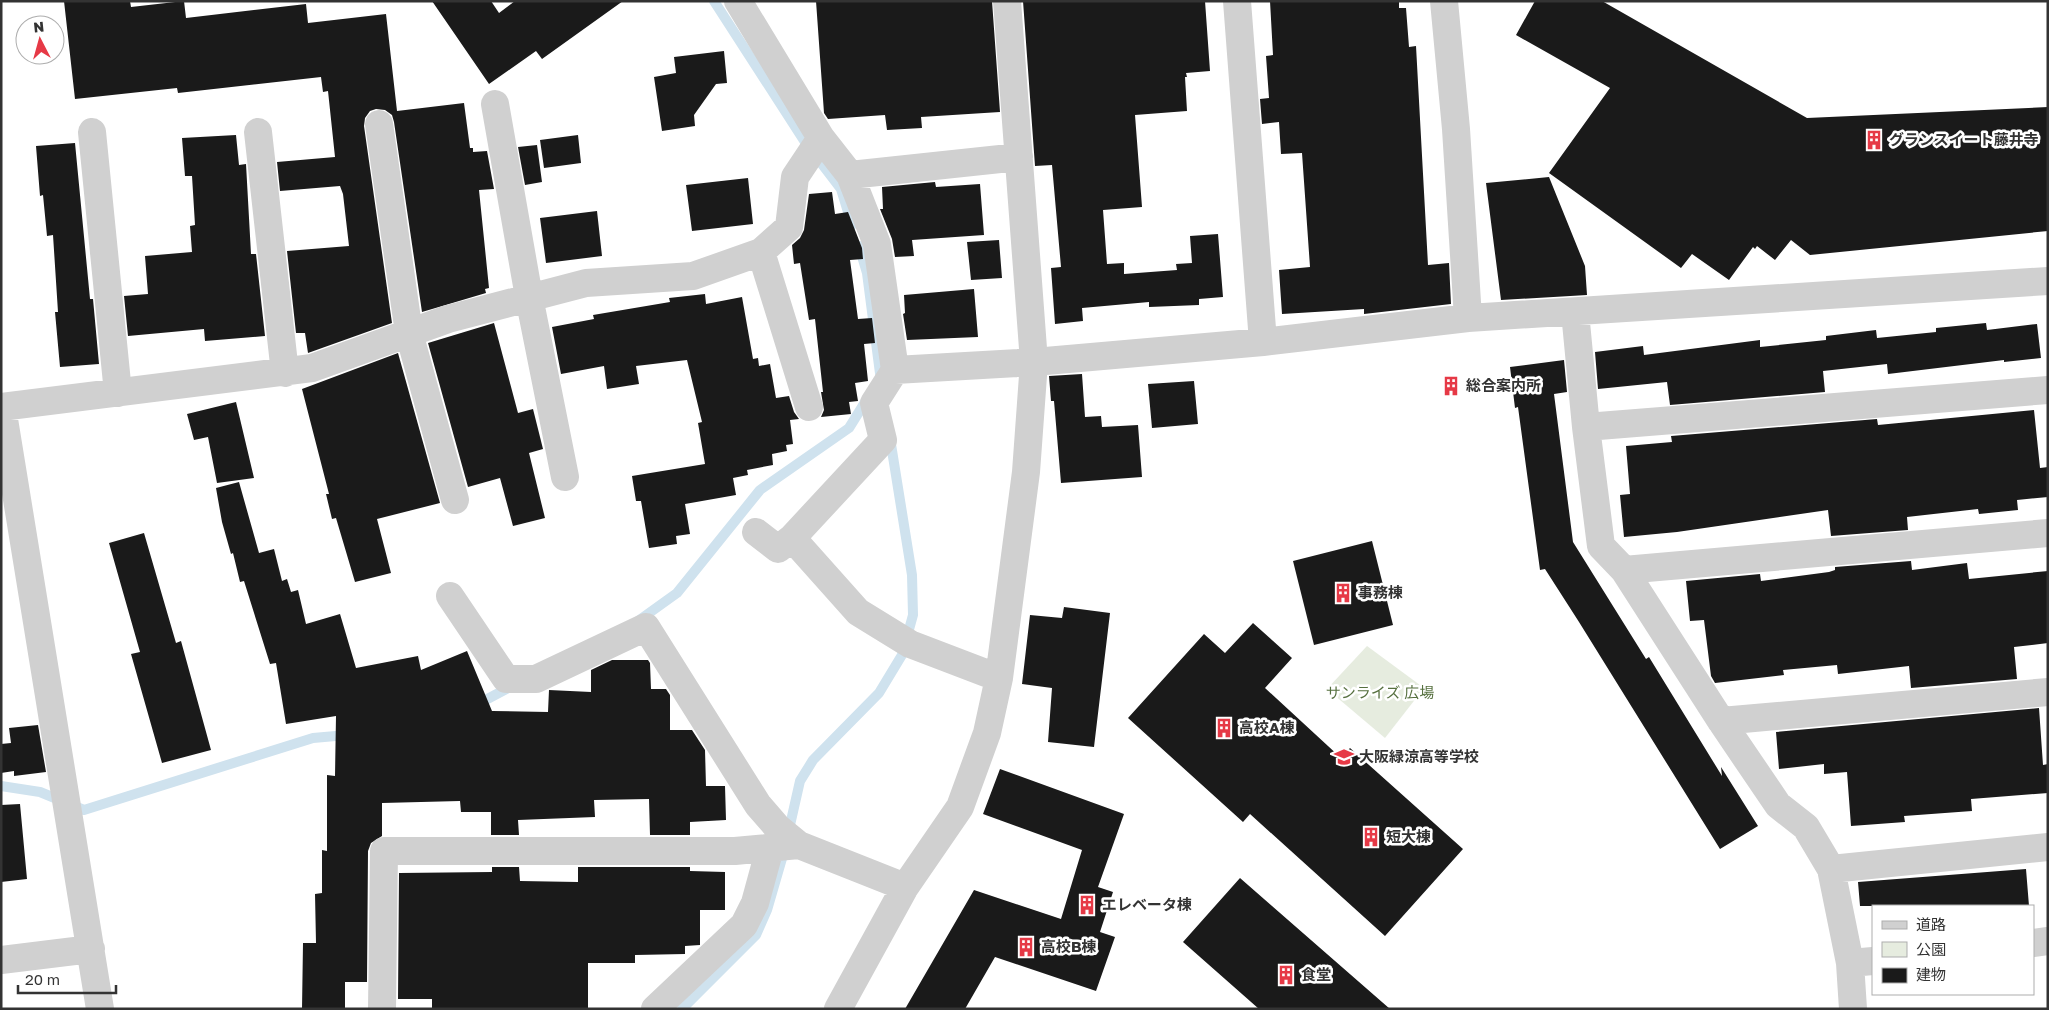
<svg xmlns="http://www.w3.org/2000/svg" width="2049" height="1010" viewBox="0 0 2049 1010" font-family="'Golos Text','Noto Sans JP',sans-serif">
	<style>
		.green { fill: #e6ecdf }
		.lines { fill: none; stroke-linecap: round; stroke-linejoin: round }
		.stream { stroke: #cfe2ee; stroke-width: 10 }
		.building { fill: #1a1a1a }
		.minor { stroke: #d0d0d0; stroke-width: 28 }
		.labels { text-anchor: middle; stroke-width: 5; stroke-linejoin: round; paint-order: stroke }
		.poi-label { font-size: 15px; font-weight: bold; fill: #333; stroke: #fff; text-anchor: start }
		.park-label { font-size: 15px; fill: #56703f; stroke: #fff }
	</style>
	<rect width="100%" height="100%" fill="#fff"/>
	<path class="green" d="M1367,646L1424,688L1385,738L1327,689Z"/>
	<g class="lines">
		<path class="stream" d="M714,1L805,142L841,189L852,225
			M859,246L867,273L881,381
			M638,621L677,593L760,490L849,428L867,399
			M476,705L512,686
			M1,786L40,792L84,810L313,738L347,735
			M788,834L800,781L813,760L879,693L902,655L913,615L912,575L890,438
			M682,1009L756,935L767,910L785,848"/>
	</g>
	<path class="building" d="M64,1H130L131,7L184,1L186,18L306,4L308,23L386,14L397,111L464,103L470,148H473V152L487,151L494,189L479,190L489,288L485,289L486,293L422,312L394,122L392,115L385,110L376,109L370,111L365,118L364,126L392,323L308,353L305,333H296L287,251L349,246L343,194L340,186L280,191L277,162L335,157L328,91L323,92L321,77L178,93L177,88L75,99Z
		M432,1H491L499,13L515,1H623L542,59L536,51L489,84Z
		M816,1H992L1000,112L921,117L922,128L887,130L885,115L828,119L824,113Z
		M1023,1H1205L1210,71L1186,73L1187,77H1185L1187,111L1135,115L1142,207L1103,210L1107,264L1124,263V274L1177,270L1176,264L1192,263L1190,236L1218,234L1223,297L1199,299V305L1149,307V302L1082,308L1083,321L1055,324L1051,268L1061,267L1052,165L1035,166Z
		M1270,1H1399V8H1406L1409,47L1416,46L1428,265L1449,263L1451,304L1364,314V309L1282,314L1279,270L1310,267L1302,153L1281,154L1279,122L1262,124L1260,99L1269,98L1266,56L1273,55Z
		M1535,1H1602L1807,118L2048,107V231L1810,255L1791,240L1775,260L1757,246L1755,249L1753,247L1729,280L1692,254L1681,268L1549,173L1610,88L1516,35Z
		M724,51L727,83L716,84L694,115L695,126L662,131L654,77L676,73L674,57Z
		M236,135L239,165L246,164L251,254H256L265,336L205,341L204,329L128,336L124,296L148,294L145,256L192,252L190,226L195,225L192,176H185L182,138Z
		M578,135L581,163L544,168L540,140Z
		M75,143L90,299H93L99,364L60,367L55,312H58L53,235L47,236L43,195L40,196L36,146Z
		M537,145L542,182L525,185L518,147Z
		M1549,177L1585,266L1587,295L1501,300L1486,183Z
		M748,178L753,224L692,231L686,185Z
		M935,182L936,187L980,184L984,235L912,240L914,256L895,257L892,239L880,209H883L882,187Z
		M832,192L835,214L848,212L862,248L863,259L850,260L858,319L872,318L875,343L864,344L868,381L855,383L858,401L849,402L851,414L821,417L824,410L821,392H823L815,319L809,320L800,263L794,264L792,245L800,238L804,230L809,194Z
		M597,211L602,256L546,263L540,218Z
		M999,240L1002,278L971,280L967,242Z
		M974,289L978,337L907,340L903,314L905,313L904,295Z
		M705,294L706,304L742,297L753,359L758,358L759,366L770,364L776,398L789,396L794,412L799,419L790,420L793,444L786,445L787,451L772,454L773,465L747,470L748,475L733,478L736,495L685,504L690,534L676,536L677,544L649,548L641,501H636L632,476L705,464L698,423L702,422L687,360L636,366L639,384L607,389L604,366L561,374L552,327L594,319L593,315L670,302L669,298Z
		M494,323L518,413L533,409L543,449L529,453L545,518L513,526L500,478L468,487L428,343Z
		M1986,323L1987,330L2037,324L2041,358L2004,362V360L1888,374L1887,364L1823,371L1825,392L1670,405L1667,382L1598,389L1595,352L1643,346L1644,355L1760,340V347L1826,340V336L1876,330L1877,338L1936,332V328Z
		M398,353L440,503L377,519L391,573L355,582L336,518L332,519L326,494H329L302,389Z
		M1564,360L1567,392L1554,394L1573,542L1646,659L1649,657L1722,776L1721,767L1758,826L1720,849L1579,622L1545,569L1540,570L1518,407L1515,408L1510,367Z
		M1082,374L1085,417L1101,416L1102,427L1138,425L1142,477L1061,483L1054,401H1051L1049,376Z
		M1194,381L1198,424L1152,428L1148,384Z
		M236,402L254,478L217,483L208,437L194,440L187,414Z
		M2034,410L2040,468L2048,467V497L2017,500L2018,510L1979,514L1978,509L1907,517L1908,530L1831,536L1828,510L1677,532L1624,537L1620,495L1630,494L1626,446L1672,442L1671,436L1877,419L1878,425Z
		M239,482L259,553L274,549L282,581L287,579L291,592L298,590L306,624L340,614L356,668L418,656L421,670L467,651L492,711L548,712L549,690L591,692V670L612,660H648L650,663L651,689H666L670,695V730H692L705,750L706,786H725L726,820L690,822V835H650L649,799L594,800L595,817L518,820L519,835H491V812H461L460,801L382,803V836L371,843L368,851L367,982H345V1009H302L303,943H316L315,894L322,893V850L327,851V775L335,776L336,716L286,724L276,663L270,664L244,581L240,582L233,553L231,554L222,522L216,488Z
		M144,533L176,643L181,641L211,750L162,763L131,654L140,652L109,543Z
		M1372,541L1393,625L1314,645L1293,561Z
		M1911,561L1912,570L1967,563L1969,579L2048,571V643L2014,647L2017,679L1911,688L1909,666L1838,674L1837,665L1783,670L1784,675L1715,683L1711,676L1704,620L1690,621L1686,581L1760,574L1761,581L1829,572L1835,570V567Z
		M1064,607L1110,613L1094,747L1048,742L1052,688L1022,684L1030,615L1062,618Z
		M1253,623L1292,658L1265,688L1341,758L1350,748L1463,849L1385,936L1250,814L1243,822L1128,718L1204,634L1225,653Z
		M2039,708L2043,765L2048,764V793L1971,799L1972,811L1904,816L1905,822L1851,826L1847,772L1824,774V764L1779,769L1776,732Z
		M38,725L46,772L14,776V771L1,773V744L11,743L9,728Z
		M1000,769L1124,814L1098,887L1113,892L1100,932L1115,937L1096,991L995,957L965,1009H905L974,890L1061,919L1082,850L983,814Z
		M20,804L27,879L1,882V805Z
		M492,867H519L520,881L578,882V867H690V871L725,872V910H700V945L685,946V954L635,955V963H588V1009H432V999H398L399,873L492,872Z
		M2026,869L2029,906H1860L1858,882Z
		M1240,878L1390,1009H1259L1183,942Z"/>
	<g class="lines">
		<path class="minor" d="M738,1L821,138L850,175L877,244L895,370L1034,362L1263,342L1468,318L2048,281
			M1237,1L1263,342
			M1444,1L1456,129L1468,318
			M495,104L529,297L565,477
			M379,124L409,333L455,500
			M92,132L118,393
			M258,132L285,373
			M850,175L1019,157
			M761,252L809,407
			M1575,312L1586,427L1601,546L1624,570L1721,721L1778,805L1806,827L1831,869L1850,963
			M1,407L312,368L448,319L586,283L693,276L761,252L789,227L795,177L821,138
			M2,407L100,1009
			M1586,427L2048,390
			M756,532L778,549L792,538L858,612L910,644L999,678
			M792,538L883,440L874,403L895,370
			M1624,570L2048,533
			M450,596L506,679H536L646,627L758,805L777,827L799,845
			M1721,721L2048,692
			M1831,869L2048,847
			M2033,943L2048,941
			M1,960L91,949
			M382,1009L384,851H735L799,845L905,887
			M655,1009L744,925L755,903L770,848
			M838,1009L905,887L960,807L987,733L999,678L1026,472L1034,362L1007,1
			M1853,1009L1850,963L1873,961"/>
	</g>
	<defs>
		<symbol id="building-bare" viewBox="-9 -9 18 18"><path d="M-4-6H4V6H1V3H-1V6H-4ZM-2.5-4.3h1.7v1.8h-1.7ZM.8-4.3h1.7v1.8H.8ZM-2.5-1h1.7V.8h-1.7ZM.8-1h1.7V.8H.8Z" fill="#e63946" stroke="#fff" stroke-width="2.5" paint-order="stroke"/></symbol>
		<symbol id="school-bare" viewBox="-9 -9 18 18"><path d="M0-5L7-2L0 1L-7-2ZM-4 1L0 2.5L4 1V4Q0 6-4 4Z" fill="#e63946" stroke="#fff" stroke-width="2.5" paint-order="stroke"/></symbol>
	</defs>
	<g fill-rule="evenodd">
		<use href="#building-bare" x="1860" y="126" width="28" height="28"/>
		<use href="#building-bare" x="1437" y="372" width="28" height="28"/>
		<use href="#building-bare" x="1329" y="579" width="28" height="28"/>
		<use href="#building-bare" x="1210" y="714" width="28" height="28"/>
		<use href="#school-bare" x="1330" y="743" width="28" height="28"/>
		<use href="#building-bare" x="1357" y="823" width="28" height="28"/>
		<use href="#building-bare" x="1073" y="891" width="28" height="28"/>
		<use href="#building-bare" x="1012" y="933" width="28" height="28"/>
		<use href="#building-bare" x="1272" y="961" width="28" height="28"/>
	</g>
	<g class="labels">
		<g class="poi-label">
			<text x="1889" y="145">グランスイート藤井寺</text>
			<text x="1466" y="391">総合案内所</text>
			<text x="1358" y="598">事務棟</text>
			<text x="1239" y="733">高校A棟</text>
			<text x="1359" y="762">大阪緑涼高等学校</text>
			<text x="1386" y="842">短大棟</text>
			<text x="1102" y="910">エレベータ棟</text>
			<text x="1041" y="952">高校B棟</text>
			<text x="1301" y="980">食堂</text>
		</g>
		<g class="park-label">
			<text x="1380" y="698">サンライズ 広場</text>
		</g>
	</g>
	<rect width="2049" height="1010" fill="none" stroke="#333333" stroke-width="5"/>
	<rect x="1872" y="905" width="162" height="90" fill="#ffffff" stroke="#adadad"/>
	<rect x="1882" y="921" width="25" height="8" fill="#d0d0d0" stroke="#adadad"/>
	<text x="1916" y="930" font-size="15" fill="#333333">道路</text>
	<rect x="1882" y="942" width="25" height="15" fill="#e6ecdf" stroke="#adadad"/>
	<text x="1916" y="955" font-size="15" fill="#333333">公園</text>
	<rect x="1882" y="968" width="25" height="15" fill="#1a1a1a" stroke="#adadad"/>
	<text x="1916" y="980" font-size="15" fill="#333333">建物</text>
	<g transform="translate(40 40) rotate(354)"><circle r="24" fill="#ffffff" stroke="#adadad"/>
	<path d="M0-4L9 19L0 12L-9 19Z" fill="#e63946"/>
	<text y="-8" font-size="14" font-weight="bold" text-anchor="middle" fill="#333333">N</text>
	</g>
	<path d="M18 985v8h98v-8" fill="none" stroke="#333333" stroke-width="2.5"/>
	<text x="25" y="985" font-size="15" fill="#333333" stroke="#ffffff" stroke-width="4" paint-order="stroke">20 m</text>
</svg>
